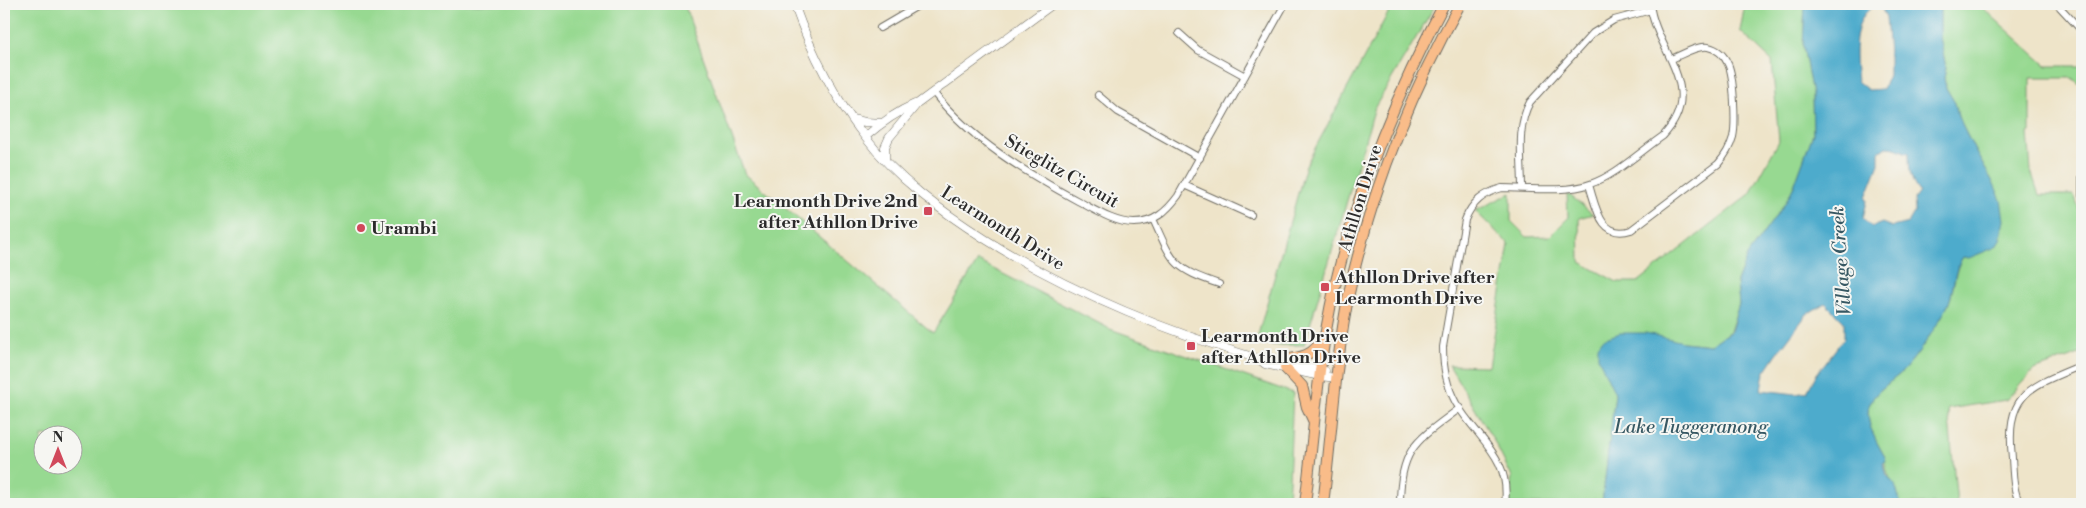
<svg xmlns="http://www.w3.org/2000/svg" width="2086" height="508" viewBox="0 0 2086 508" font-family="'Libre Bodoni',serif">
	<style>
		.green { fill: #97d991; stroke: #61825e; fill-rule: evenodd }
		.water { fill: #4dabcc; stroke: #3c6b7c; fill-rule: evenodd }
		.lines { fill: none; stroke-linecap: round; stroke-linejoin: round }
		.minor-casing { stroke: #6f6c62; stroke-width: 8 }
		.tertiary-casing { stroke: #6f6c62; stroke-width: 9 }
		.primary-casing { stroke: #6f6c62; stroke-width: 12 }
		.minor { stroke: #fff; stroke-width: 6 }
		.tertiary { stroke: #fff; stroke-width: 8 }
		.primary { stroke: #f9bc89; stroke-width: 10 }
		.poi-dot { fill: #d1495b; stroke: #f6f6f2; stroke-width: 2 }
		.labels { text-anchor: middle; stroke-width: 4; stroke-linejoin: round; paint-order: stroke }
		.street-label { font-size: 18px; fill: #2b2b2b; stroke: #f6f6f2 }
		.poi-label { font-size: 18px; font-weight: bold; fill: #2b2b2b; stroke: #f6f6f2; text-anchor: start }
		.water-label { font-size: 19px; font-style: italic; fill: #375863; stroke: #f6f6f2 }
	</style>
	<rect width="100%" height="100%" fill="#f6f6f2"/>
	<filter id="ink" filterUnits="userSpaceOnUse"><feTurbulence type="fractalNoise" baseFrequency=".02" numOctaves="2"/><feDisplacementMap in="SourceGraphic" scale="10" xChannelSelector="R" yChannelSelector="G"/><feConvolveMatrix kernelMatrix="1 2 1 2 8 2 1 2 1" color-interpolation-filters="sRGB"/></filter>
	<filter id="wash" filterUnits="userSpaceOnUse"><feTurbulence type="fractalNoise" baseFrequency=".0096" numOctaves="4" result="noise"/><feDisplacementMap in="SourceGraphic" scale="20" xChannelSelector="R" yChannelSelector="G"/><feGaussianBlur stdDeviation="1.12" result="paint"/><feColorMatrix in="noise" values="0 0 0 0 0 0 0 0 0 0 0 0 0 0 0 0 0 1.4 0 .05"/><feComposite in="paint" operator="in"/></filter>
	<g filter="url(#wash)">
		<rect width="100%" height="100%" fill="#eee4c9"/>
		<path class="green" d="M4,4H684L745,174L933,333L978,261L1110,329L1293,393L1288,504H4ZM42,436H72V466H42Z
			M1393,4H1436L1375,107L1304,345H1271L1256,342L1306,165Z
			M1745,4H1805L1803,46L1812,94L1813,134L1794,186L1786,202L1747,256L1737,282L1739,304L1730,331L1711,345L1684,342L1610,379L1615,394L1602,504H1508L1512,477L1493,439L1449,365L1489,366L1509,244L1475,211L1511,193V221L1527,237L1550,236L1568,218L1567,193L1593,214L1579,218L1580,262L1617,282H1638L1750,194L1779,141L1772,61L1740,31Z
			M1940,4H1982L1983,8L2047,66H2082V86L2072,78H2030V132L2028,133L2031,171L2039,195H2074L2082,216V353L2034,370L2006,400L1948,409L1957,504H1901C1897,492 1882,466 1885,457C1877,443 1863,420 1870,403C1876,390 1893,381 1903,371C1918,355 1934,330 1945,311C1955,295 1953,270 1963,257L1994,184L1975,151L1958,117L1955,103L1946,88L1944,78L1946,68L1940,37Z"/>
		<path class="water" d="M1805,4H1877C1851,16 1854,57 1857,81L1868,90L1883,89L1889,75V53L1886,17L1879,4H1940V37L1946,68L1944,78L1946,88L1955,103L1958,117L1975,151L1994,184L2001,200L2004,220L2000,240L1996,247L1969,258L1963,257C1952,270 1955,295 1945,311C1934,330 1918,355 1903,371C1893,381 1876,390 1870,403C1863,420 1877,443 1885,457L1886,461L1883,463L1887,475L1895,485L1901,504H1602L1615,394L1598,357V346L1603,339L1620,333H1646L1683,342L1710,345L1731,331L1739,304L1737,282L1747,256L1786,202L1794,186L1813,134L1812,94L1803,46ZM1886,147C1898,147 1899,151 1909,153C1909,168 1910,181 1919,192L1914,199L1915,211L1908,223L1892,227L1882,223L1872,227L1863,218L1867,201L1866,197L1879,164V152ZM1825,303L1844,322V338L1816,375L1807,392L1796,394L1761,390L1764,373L1776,355L1807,314Z"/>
	</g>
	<g filter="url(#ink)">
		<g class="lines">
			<defs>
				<path id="minor" d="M2057,4L2082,31
					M880,28L921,4
					M1179,33L1198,50L1245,76
					M933,92C971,140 1025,172 1078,201C1095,210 1115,223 1134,223C1154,223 1167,211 1178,196L1285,4
					M1098,95L1118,112L1200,158
					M2082,125V195
					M1184,185L1251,215
					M1589,185C1596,206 1600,240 1631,230L1718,164C1725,156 1730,148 1733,137C1736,124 1734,76 1728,64C1724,55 1718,49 1708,47C1697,45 1682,55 1671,59
					M1522,188C1522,160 1516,127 1530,102L1593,33L1614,20L1651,10
					M1153,219C1173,263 1172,268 1219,284
					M1400,504C1400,447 1418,440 1460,408
					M1505,504C1511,457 1478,440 1456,403C1446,385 1443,367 1443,347L1465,220C1472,202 1484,193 1502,188C1528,188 1566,193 1590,184C1615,176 1641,151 1663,136C1707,89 1656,52 1650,4
					M2020,504C2013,491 2013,473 2012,458C2005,393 2029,387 2082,365"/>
				<path id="tertiary" d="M794,4C811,52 833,96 865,137C897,179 941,211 985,239C1071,293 1162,330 1259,359L1265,364L1320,376L1337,378
					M852,119L865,122L882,123
					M865,137C880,124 896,112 915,104
					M885,160V147L889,138L917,104L1053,4
					M1259,359L1267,357L1325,371"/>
				<path id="primary" d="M1281,360C1300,358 1315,356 1323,337
					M1285,368L1302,386L1307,407L1314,422
					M1305,504C1314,433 1318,360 1334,290C1357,189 1396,95 1444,4
					M1323,504C1332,434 1335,362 1349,293C1371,192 1410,94 1460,4"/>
			</defs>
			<use href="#minor" class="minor-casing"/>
			<use href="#tertiary" class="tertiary-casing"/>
			<use href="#primary" class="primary-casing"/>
			<use href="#minor" class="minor"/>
			<use href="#tertiary" class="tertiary"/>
			<use href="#primary" class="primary"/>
		</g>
	</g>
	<g class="poi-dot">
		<rect x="923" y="206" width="10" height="10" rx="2.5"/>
		<circle cx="361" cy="228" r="5"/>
		<rect x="1320" y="282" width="10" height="10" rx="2.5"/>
		<rect x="1186" y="341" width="10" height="10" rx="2.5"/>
	</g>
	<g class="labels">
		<g class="street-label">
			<text transform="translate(1062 171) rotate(30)" y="6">Stieglitz Circuit</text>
			<text transform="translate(1360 198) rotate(-73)" y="6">Athllon Drive</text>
			<text transform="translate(1003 228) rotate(32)" y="6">Learmonth Drive</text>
		</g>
		<g class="poi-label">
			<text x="918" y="207" text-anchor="end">Learmonth Drive 2nd<tspan x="918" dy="21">after Athllon Drive</tspan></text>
			<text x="371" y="234">Urambi</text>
			<text x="1335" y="283">Athllon Drive after<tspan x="1335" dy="21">Learmonth Drive</tspan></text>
			<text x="1201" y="342">Learmonth Drive<tspan x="1201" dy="21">after Athllon Drive</tspan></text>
		</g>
		<g class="water-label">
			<text transform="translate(1840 261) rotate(-94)" y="7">Village Creek</text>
			<text x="1691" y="433">Lake Tuggeranong</text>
		</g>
	</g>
	<rect width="2086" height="508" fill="none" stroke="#f6f6f2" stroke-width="20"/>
	<g transform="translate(58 450)"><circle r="24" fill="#f6f6f2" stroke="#a5a5a2"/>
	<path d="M0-4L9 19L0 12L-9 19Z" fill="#d1495b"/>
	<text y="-8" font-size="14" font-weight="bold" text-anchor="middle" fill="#2b2b2b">N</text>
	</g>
</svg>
